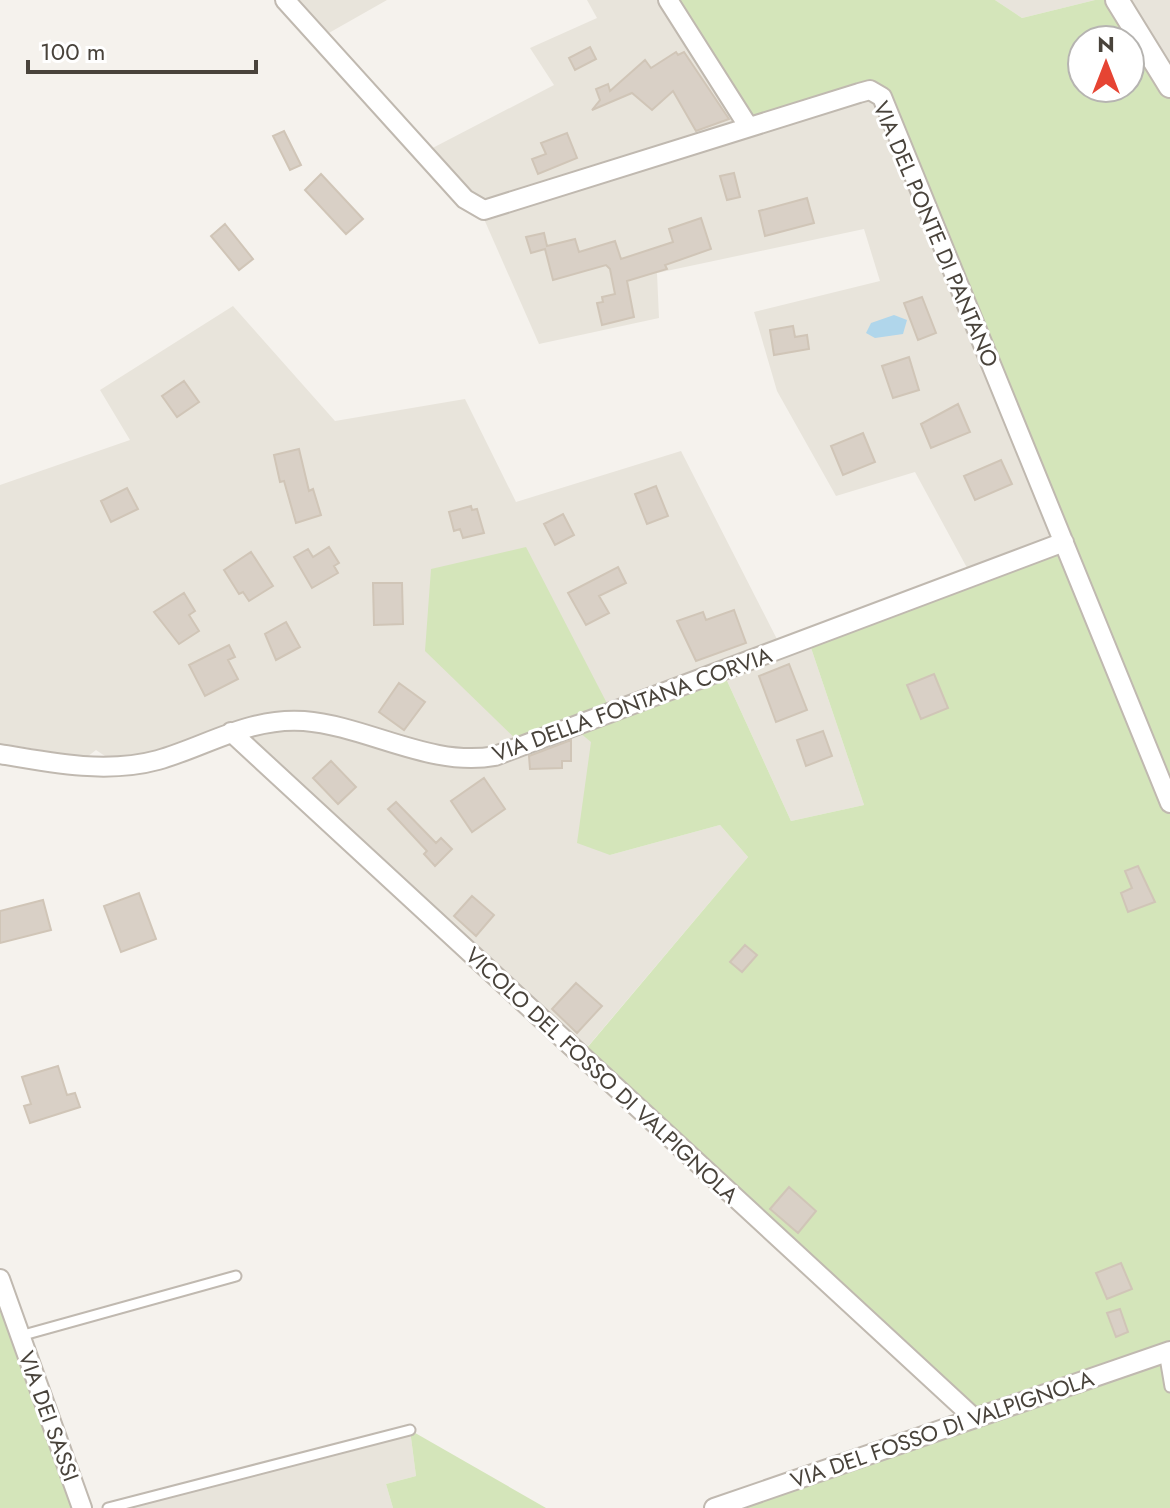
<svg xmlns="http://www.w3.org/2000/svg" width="1170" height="1508" viewBox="0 0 1170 1508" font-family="Jost,sans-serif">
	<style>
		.residential { fill: #e8e4db }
		.green { fill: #d4e5ba; fill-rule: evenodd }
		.water { fill: #b0d6eb }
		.building { fill: #d9d0c6; stroke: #d0c5b7; stroke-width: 2 }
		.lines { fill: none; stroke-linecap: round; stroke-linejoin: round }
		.service-casing { stroke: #c0b9b0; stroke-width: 13 }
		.minor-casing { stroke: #c0b9b0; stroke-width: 22 }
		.tertiary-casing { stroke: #c0b9b0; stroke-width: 26 }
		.service { stroke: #fff; stroke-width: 9 }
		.minor { stroke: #fff; stroke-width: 18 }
		.tertiary { stroke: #fff; stroke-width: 22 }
		.labels { text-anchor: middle; stroke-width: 6; stroke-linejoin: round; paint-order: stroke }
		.street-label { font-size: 22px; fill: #49433b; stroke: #fff }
	</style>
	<rect width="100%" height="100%" fill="#f5f2ed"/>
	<path class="residential" d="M285,0H387L320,38Z
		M587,0H671L870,90L1064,542L972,577L915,472L836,496L777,391L754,312L880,281L864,229L657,273L659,318L539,344L480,210L423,153L554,85L530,48L597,18Z
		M995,0H1095L1022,18Z
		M1117,0H1170V73Z
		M233,306L335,421L465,399L516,502L681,451L782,649L807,636L864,805L791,821L723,672L574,728L592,742L610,855L720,825L748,857L584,1051L230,721L192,741L163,752L133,756H105L96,750L87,757L76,756L0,743V485L130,440L100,390Z
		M410,1430L416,1476L386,1484L393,1508H108Z"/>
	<path class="green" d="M671,0H995L1022,18L1095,0H1117L1170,83V1508H714L972,1418L581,1055L748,857L720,825L610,855L577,843L591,742L574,728L524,747L425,651L431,569L526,547L612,713L723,672L791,821L864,805L807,636L1064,542L878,94L748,126ZM1082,40H1130V88H1082Z
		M0,1279L82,1508H0Z
		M410,1430L546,1508H393L386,1484L416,1476Z"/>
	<path class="water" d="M894,315L907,320L903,334L875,338L866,333L871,323Z"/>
	<path class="building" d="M590,47L596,59L575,70L569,58Z
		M676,52L678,55L684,52L729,119L696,131L673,91L652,110L632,93L592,110L600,100L596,89L608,84L610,91L645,60L651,68Z
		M284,131L301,165L290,170L273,136Z
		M567,133L577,158L538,174L532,159L546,154L541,143Z
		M734,173L740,197L727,200L720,176Z
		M321,174L363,219L346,234L305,190Z
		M807,198L814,223L765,236L759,211Z
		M701,218L711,249L665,265L667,269L627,281L634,317L602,325L597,303L603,302L602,297L615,294L610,269L606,265L553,280L545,249L531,253L526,237L544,233L547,246L575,239L579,252L615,241L621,259L673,242L669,229Z
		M225,224L253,259L239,270L211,236Z
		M922,297L936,333L918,340L904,303Z
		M793,326L795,337L807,335L809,349L774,355L770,330Z
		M909,357L919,390L893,398L882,366Z
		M184,381L199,402L177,417L162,396Z
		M958,404L970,432L931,448L921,424Z
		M863,433L875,462L843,475L831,446Z
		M299,449L309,491L313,489L321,515L296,523L284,481L280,482L274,455Z
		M1001,460L1012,484L975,500L964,476Z
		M656,486L668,516L647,524L635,494Z
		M127,488L138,509L111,522L101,501Z
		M471,506L472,510L477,509L484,533L463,538L460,529L454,531L449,512Z
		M563,514L574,535L555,545L544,524Z
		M329,547L339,563L334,566L338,573L312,588L294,557L308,549L313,557Z
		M251,552L273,586L249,601L243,592L239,594L224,570Z
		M618,567L626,583L599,596L609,613L586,625L568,593Z
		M373,583H402L403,624L374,625Z
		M184,593L195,611L189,615L199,631L179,644L154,612Z
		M734,610L746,643L696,661L677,621L703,612L706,620Z
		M286,622L300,647L276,660L265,634Z
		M229,645L235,657L228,660L238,679L205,696L189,665Z
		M789,664L807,710L776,722L759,676Z
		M934,674L948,708L921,719L907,685Z
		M399,683L425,702L404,730L379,712Z
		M823,731L832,756L806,766L797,740Z
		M571,740V761H562V768L530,769L529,756Z
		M331,761L356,787L338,804L313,778Z
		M484,778L505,809L472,832L451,801Z
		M396,802L436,843L441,838L452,849L435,866L424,854L427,851L388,809Z
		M1138,866L1155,902L1128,912L1121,893L1132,888L1125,871Z
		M139,893L156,939L121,952L104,906Z
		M472,896L494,915L476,936L454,916Z
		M43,900L51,930L0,943V911Z
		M745,945L757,955L742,972L730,962Z
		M576,983L602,1006L577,1033L552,1009Z
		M58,1066L67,1095L75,1093L80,1107L30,1123L24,1106L31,1104L22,1077Z
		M789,1187L816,1211L798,1233L770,1209Z
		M1121,1263L1132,1289L1107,1299L1096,1273Z
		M1120,1309L1128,1332L1116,1337L1107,1313Z"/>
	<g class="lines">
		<defs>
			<path id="service" d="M20,1336L236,1276
				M1164,1352L1170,1387
				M108,1508L410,1430"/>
			<path id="minor" d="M285,0L465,199L484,210L859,93L870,90L882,97L1170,803
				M668,0L748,126
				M231,732L973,1417
				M0,754C51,763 107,774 158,760C207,746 250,717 304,721C367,726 431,768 495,756L1064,542
				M0,1279L82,1508
				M714,1508L1170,1351"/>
			<path id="tertiary" d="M1117,0L1170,86"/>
		</defs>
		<use href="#service" class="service-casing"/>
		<use href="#minor" class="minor-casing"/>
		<use href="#tertiary" class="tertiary-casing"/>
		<use href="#service" class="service"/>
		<use href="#minor" class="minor"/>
		<use href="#tertiary" class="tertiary"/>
	</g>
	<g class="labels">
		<g class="street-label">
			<text transform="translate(936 234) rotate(67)" y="8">VIA DEL PONTE DI PANTANO</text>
			<text transform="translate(632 704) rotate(-20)" y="8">VIA DELLA FONTANA CORVIA</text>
			<text transform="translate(602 1075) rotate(43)" y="8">VICOLO DEL FOSSO DI VALPIGNOLA</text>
			<text transform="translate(49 1416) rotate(70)" y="8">VIA DEI SASSI</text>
			<text transform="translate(942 1429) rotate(-19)" y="8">VIA DEL FOSSO DI VALPIGNOLA</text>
		</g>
	</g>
	<g transform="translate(1106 64)"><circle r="38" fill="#ffffff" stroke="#b6b4b1" stroke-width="2"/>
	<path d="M0-6L14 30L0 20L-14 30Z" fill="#e64433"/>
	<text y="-12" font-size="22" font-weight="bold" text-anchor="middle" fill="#49433b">N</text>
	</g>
	<path d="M28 60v12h228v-12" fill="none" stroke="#49433b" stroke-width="4"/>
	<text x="40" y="60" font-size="24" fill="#49433b" stroke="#ffffff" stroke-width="6" paint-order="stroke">100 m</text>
</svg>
